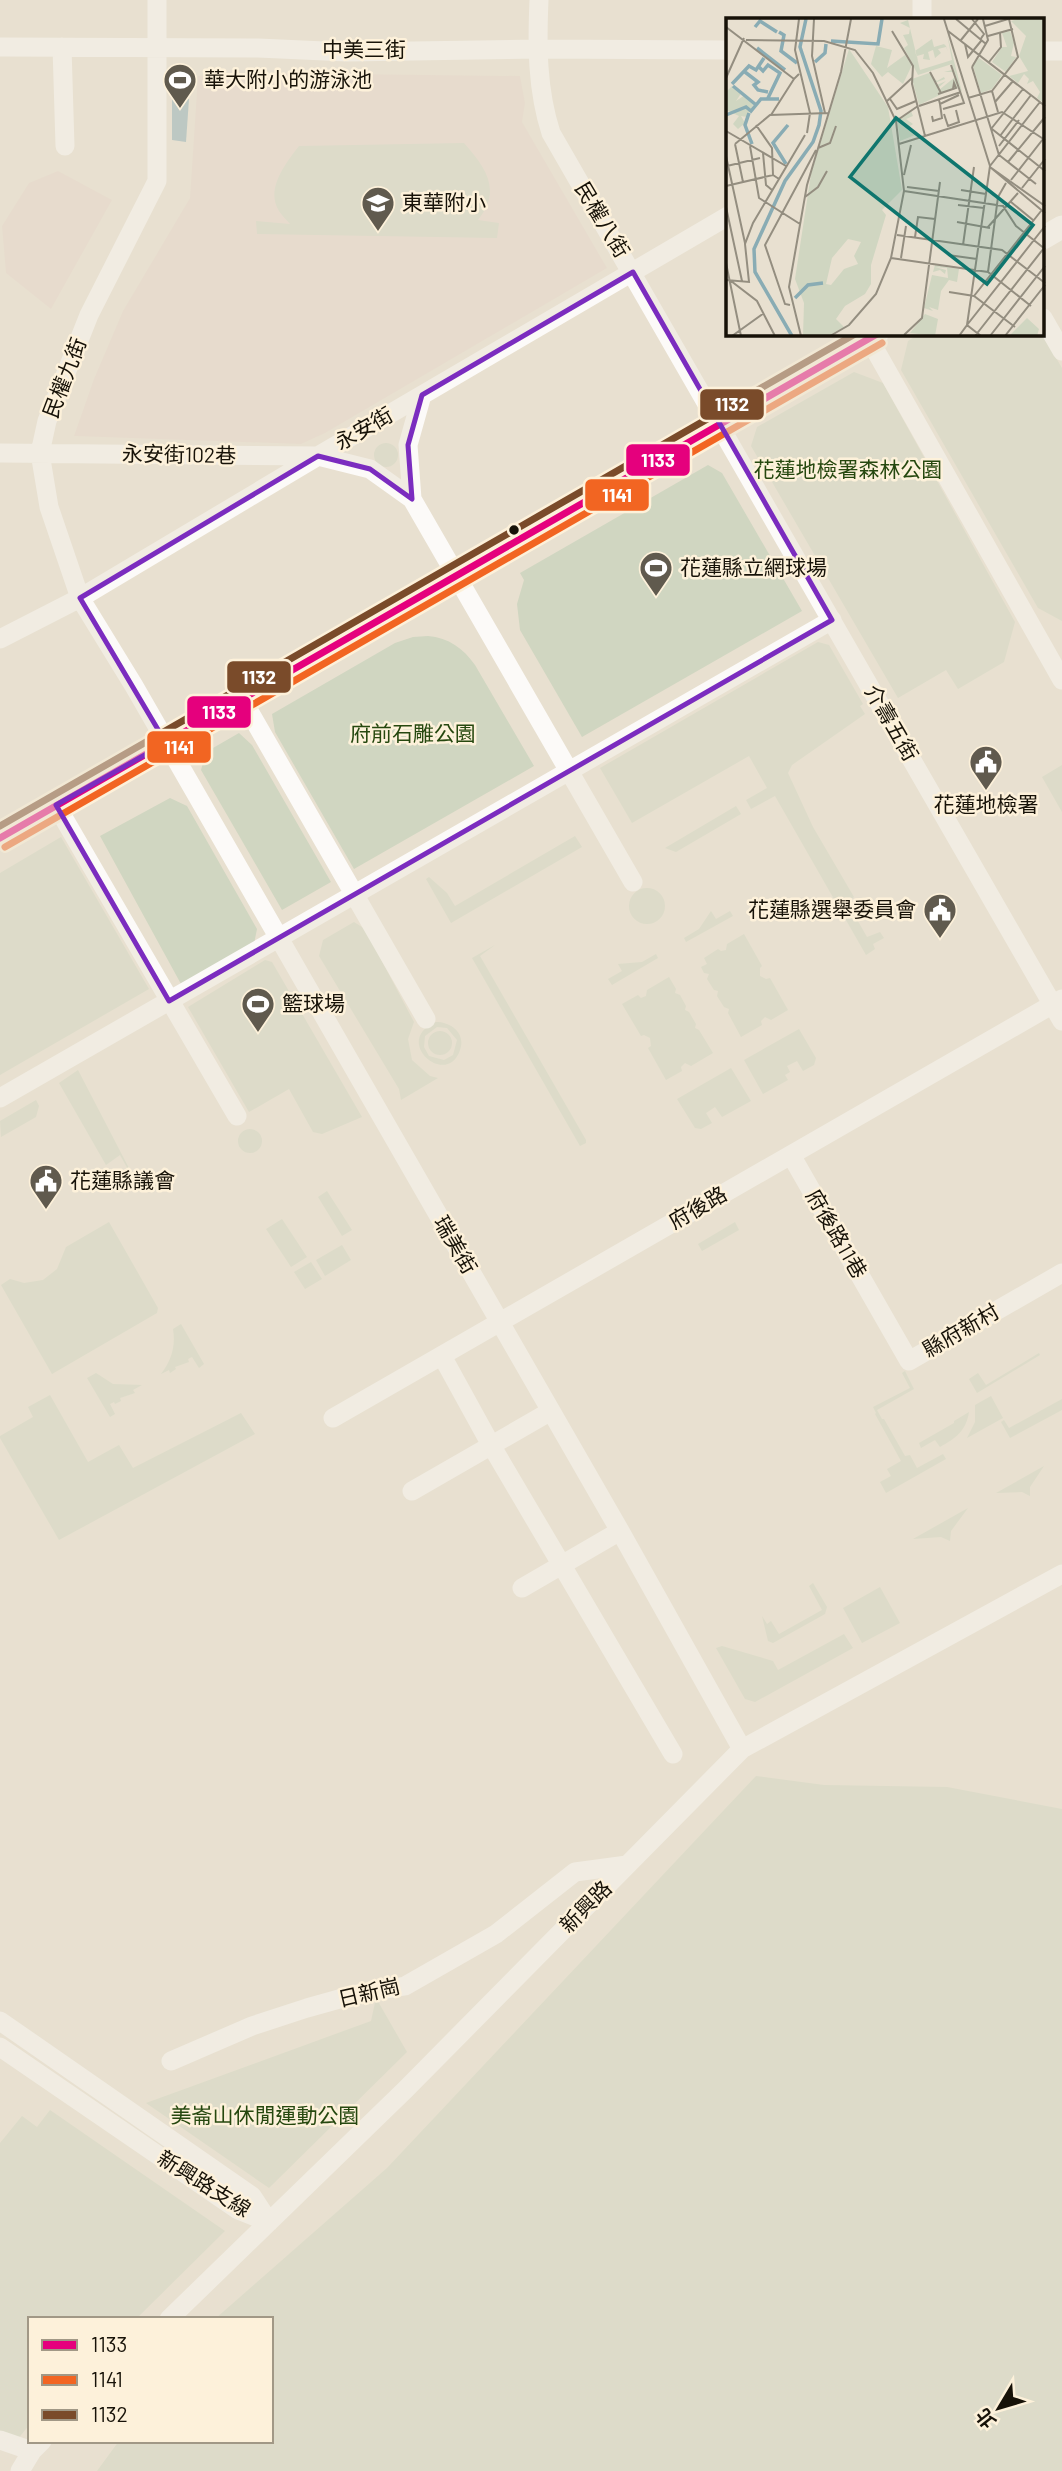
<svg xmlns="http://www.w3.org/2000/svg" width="1062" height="2471" viewBox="0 0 1062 2471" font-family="Barlow,'Noto Sans TC',sans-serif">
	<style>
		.education { fill: #e7d6cb }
		.green { fill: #d0d6c1; fill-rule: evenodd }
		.water { fill: #89acb4 }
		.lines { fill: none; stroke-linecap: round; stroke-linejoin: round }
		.minor { stroke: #fcfaf8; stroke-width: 19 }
		.major { stroke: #fcfaf8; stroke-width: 23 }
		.bus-1-casing { stroke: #fdf1da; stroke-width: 12 }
		.bus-2-casing { stroke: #fdf1da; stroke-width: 12 }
		.bus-3-casing { stroke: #fdf1da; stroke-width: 12 }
		.bus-1 { stroke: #e5007d; stroke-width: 7 }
		.bus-2 { stroke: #f26522; stroke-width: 7 }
		.bus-3 { stroke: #7a4b2a; stroke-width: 7 }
		.marked { fill: none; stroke: #7b2cbf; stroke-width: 5; stroke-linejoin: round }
		.bus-dot { fill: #171208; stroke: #fdf1da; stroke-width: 2.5 }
		.labels { text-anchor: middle; stroke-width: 5; stroke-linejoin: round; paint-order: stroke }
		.street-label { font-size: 21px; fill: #171208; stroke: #fdf1da }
		.poi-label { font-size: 21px; fill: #171208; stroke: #fdf1da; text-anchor: start }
		.park-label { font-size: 21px; fill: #26480f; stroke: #fdf1da }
		.inset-river { fill: none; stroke: #89acb4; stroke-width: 3.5 }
		.inset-road { fill: none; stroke: #948e80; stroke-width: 2 }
		.view { fill: #0f766e; fill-opacity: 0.15; stroke: #0f766e; stroke-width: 3.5 }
		.inset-edge { fill: none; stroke: #171208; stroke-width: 3.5 }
		.line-badge { stroke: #fdf1da; stroke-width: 2.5 }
		.badge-label { font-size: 19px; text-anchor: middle; font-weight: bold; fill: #fff }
	</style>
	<rect width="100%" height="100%" fill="#e8e0d0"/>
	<path class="education" d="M259,73L520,76L525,103L522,122L607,268L325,433L301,444L74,436L94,379L123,311L190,198L198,76Z
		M58,171L112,200L51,309L6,273L2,226L29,183Z"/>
	<path class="green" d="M464,143C486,168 502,190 478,220L499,223L497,238L257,234L256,221L290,224C287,220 282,216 279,211C265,189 286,163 299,146Z
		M919,334H1042L1062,368V621L1038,608L901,370L908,341Z
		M854,372L883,383L1015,622L1004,662L958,689L946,670L898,698L751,446L757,427Z
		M374 455a12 12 0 1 1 24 0a12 12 0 1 1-24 0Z
		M708,465L722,473L802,611L582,737L520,630L517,604L524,580L520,573Z
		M428,636C449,638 463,648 475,665L534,766L354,869L275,732L272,714L395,643L413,637Z
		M818,642L829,645L863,704L860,706L865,714L792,765L788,773L813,827L854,897L847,902L867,937L880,932L884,938L873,944L875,949L866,955L775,796L751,809L746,800L767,788L749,756L632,823L600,768Z
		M239,733L252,745L331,882L282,910L201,770L206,752Z
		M1062,765V812L1042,777Z
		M170,798L187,806L257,929L254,944L181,984L100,836Z
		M736,806L741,814L676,852L665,848Z
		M575,836L582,847L451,923L426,879L429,877L447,893L455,906Z
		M61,837L149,989L0,1075V873Z
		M629 906a18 18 0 1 1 36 0a18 18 0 1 1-36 0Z
		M711,911L716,919L730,911L733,916L686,942L684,938L699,929Z
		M354,922L365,929L414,1022L408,1039L412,1060L430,1076L438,1078L401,1100L399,1089L319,956L323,940Z
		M744,934L762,966L760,968V976L766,979L770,978L788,1010L771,1020L765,1017L761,1021L762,1025L741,1037L728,1013L729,1009L724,1007L717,996L718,991L714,990L707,979L709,974L704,973L701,967L707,964L704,958L718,949L721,951L726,950L727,944Z
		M495,945L480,956L586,1140V1143L580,1146L472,958Z
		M656,954L658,958L612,985L608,979L622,971L618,964L642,962Z
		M265,960L272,962L362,1117L322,1134L313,1132L289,1089L249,1112L188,1007Z
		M669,977L676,989L675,993L680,995L686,1006L685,1010L689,1012L696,1024L695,1028L699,1030L713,1053L691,1066L685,1063L681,1067L682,1071L666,1080L648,1048L651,1046L650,1038L644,1035L641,1036L622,1004L638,995L641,998L646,996L647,990Z
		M436,1022C451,1022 466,1033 460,1050C447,1089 391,1041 436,1022ZM437,1027L447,1028L457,1040L453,1055L444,1060L429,1056L424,1047L425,1036Z
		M799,1029L816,1058L814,1065L803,1071L797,1061L787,1066L790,1072L785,1075L788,1080L763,1094L744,1060Z
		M428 1043a12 12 0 1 1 24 0a12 12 0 1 1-24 0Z
		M731,1068L751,1101L722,1117L715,1107L706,1113L712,1123L701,1129L695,1128L677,1099Z
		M78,1070L132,1174L120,1189L116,1182L129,1171L120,1155L106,1165L59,1083Z
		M36,1100L39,1106L36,1117L1,1137L0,1121Z
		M238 1141a12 12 0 1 1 24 0a12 12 0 1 1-24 0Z
		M327,1191L352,1230L342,1236L318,1197Z
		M282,1219L307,1257L291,1267L266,1229Z
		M109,1222L158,1308L157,1313L52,1374L1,1285L10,1279L24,1283L43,1280L57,1269L66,1247Z
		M735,1222L739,1230L702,1251L698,1244Z
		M342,1245L351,1260L325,1276L316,1260Z
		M311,1262L322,1279L305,1289L294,1272Z
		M181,1324L204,1364L199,1368L192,1357L188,1359L189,1362L175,1367L176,1369L170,1373L169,1370L161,1374C171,1361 176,1347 173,1329Z
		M1039,1353L1040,1355L977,1393L969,1379L978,1373L986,1385Z
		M905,1371L914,1389L877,1410L882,1419H884L905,1456L910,1455L917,1468L943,1454L946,1459L886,1493L880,1482L891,1476L887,1469L901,1461L875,1414L876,1413L873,1407L910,1388L902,1373Z
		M96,1373L113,1384L142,1385L133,1390L135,1393L120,1398L121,1401L115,1404L114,1402L110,1404L115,1414L110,1417L87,1378Z
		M50,1395L88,1462L119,1445L133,1468L241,1413L255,1434L59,1540L0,1438V1436L33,1417L28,1407Z
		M991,1396L1003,1418L967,1438L975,1422V1405Z
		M1062,1399V1410L1010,1438L1001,1422L1004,1420L1009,1428Z
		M969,1412C966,1431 956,1438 940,1447L935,1440L921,1448L919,1443L954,1423V1421Z
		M1044,1466L1030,1487V1496L1022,1492L996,1493Z
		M968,1508L951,1531L950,1541L941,1537L913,1539Z
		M813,1583L827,1607L825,1614L773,1643L768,1641L762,1616L767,1624L771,1621L779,1634L822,1610L809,1586Z
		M880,1587L900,1623L862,1643L843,1608Z
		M844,1634L853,1648L755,1702L745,1699L716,1648L722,1646L773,1661L778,1670Z
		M756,1776L824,1785L947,1787L1062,1809V2471H97L119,2441H271V2319H215L387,2168Z
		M376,1998L407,2052L269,2188L146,2103L371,2021Z
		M50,2110L225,2231L136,2319H30V2424L17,2440L0,2434V2143L22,2116L37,2127Z"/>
	<path class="water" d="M172,94L189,99L186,142L172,140Z"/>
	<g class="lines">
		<path class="minor" d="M157,0V181L89,315L47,421L40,453L49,507L80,598L134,686L620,1531L742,1749
			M539,0C537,45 537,90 551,133L1062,1021
			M922,0V19
			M0,47L258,48L347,52L537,49L728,50
			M62,47L65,146
			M1043,51H1062
			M1043,318L1062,351
			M869,339L1062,680
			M0,453L318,456L370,469L412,499L633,882
			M412,499L408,445L422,395
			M0,639L80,598L318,456L728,216
			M242,699L426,1019
			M56,805L237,1116
			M0,1098L832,620
			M791,1155L909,1361L1062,1273
			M442,1356L491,1445L673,1754
			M333,1418L1062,999
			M412,1491L551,1411
			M522,1588L620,1531
			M0,2021L252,2196L269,2222
			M0,2047L238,2210L269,2222
			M171,2061L252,2026L307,2008L357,1994L405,1986L496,1934L575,1872L627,1865
			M169,2319L405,2090L742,1749L1062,1574
			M0,2440L32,2451
			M20,2471L32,2451L42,2441"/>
		<path class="major" d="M1043,238L1062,227
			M0,838L877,334"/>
		<defs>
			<path id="bus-1" d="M0,838L877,334"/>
			<path id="bus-2" d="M5,847L882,343"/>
			<path id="bus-3" d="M0,826L855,334"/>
		</defs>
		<use href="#bus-1" class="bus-1-casing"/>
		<use href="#bus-2" class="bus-2-casing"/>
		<use href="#bus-3" class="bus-3-casing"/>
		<use href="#bus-1" class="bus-1"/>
		<use href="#bus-2" class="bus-2"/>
		<use href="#bus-3" class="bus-3"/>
	</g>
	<path d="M0 0H1062V2471H0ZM633,272L832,620L169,1001L56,805L166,743L80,598L318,456L370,469L412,499L408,445L422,395Z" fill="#e8e0d0" fill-opacity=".55" fill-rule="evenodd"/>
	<path class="marked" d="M633,272L832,620L169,1001L56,805L166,743L80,598L318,456L370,469L412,499L408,445L422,395Z"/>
	<defs>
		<symbol id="stadium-pin" viewBox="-11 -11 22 30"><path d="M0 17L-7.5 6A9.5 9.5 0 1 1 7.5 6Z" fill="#605a4e" stroke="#fdf1da"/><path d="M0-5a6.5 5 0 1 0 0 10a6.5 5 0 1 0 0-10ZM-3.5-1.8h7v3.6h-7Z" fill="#fff"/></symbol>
		<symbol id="school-pin" viewBox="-11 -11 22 30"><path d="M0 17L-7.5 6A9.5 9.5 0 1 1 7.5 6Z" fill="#605a4e" stroke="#fdf1da"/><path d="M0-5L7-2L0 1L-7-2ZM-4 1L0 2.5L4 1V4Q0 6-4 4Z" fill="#fff"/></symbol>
		<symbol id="civic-pin" viewBox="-11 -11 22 30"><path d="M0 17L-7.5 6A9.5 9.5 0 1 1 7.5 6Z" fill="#605a4e" stroke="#fdf1da"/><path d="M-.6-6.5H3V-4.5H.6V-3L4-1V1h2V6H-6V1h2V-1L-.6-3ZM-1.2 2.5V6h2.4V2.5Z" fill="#fff"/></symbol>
	</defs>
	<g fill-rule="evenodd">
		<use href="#stadium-pin" x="161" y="61" width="38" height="52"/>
		<use href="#school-pin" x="359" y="184" width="38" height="52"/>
		<use href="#stadium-pin" x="637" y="549" width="38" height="52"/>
		<use href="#civic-pin" x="967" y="743" width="38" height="52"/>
		<use href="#civic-pin" x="921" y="891" width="38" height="52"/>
		<use href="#stadium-pin" x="239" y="985" width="38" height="52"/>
		<use href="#civic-pin" x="27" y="1162" width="38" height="52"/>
	</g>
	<circle class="bus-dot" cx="514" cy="530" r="6"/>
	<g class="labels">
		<g class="street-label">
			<text x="364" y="57">中美三街</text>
			<text transform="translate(602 220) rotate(59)" y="7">民權八街</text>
			<text transform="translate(65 378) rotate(-69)" y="7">民權九街</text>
			<text transform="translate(364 429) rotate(-30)" y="7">永安街</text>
			<text transform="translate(179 455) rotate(1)" y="7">永安街102巷</text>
			<text transform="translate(891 723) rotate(60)" y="7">介壽五街</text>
			<text transform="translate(698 1208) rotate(-30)" y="7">府後路</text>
			<text transform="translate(836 1234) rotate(60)" y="7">府後路11巷</text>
			<text transform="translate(455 1245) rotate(60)" y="7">瑞美街</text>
			<text transform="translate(961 1331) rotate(-30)" y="7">縣府新村</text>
			<text transform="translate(586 1907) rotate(-45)" y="7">新興路</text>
			<text transform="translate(369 1993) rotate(-13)" y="7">日新崗</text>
			<text transform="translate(204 2184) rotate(32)" y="7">新興路支線</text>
		</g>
		<g class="poi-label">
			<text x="204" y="87">華大附小的游泳池</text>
			<text x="402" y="210">東華附小</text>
			<text x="680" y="575">花蓮縣立網球場</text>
			<text x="986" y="812" text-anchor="middle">花蓮地檢署</text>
			<text x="916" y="917" text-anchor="end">花蓮縣選舉委員會</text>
			<text x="282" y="1011">籃球場</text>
			<text x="70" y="1188">花蓮縣議會</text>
		</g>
		<g class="park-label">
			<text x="848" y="477">花蓮地檢署森林公園</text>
			<text x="413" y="741">府前石雕公園</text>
			<text x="265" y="2123">美崙山休閒運動公園</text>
		</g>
	</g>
	<g transform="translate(726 18)">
		<rect width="318" height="318" fill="#e8e0d0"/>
		<path d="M292,1H318V85L311,80L314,74L307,63L301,66L303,61L298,56L292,65L283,58L302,53L293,38L300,18L285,3ZM182,2L194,52L226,42L221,16L236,74L233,70L224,72L193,87L186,61L203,55L211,63L218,59L219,61L211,64H208L211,67L220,63L212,70L213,72L229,59L227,54H218L226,52V46L192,57L178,30L182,27L177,17L183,16L184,10L174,5ZM284,13L288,25L285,38L290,39L280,54L266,44L276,29H281L276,15ZM206,21L208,29L218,26L220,28L222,34L220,29L212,31L215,35L209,40L207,32L202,34L204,42L197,41L198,36L191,38L192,43L189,33ZM150,28L166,32L161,50L179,37L186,47L177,66L162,54L156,59L145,46ZM123,31L162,89L176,172L156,192L160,197L145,247V266L139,276L119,288L110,301L118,309L102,318H77L78,285L69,261L85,156ZM122,221L135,224L128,238L132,246L118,251L105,267L100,266L106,240ZM253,40L276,57L266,71L255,75L247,48ZM6,68L16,74L10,83L19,77L28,85L21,99L15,98L19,105L12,111L7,106L13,98L0,92V74ZM185,93L187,98L180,101L187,106L184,108L189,117L174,123L171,102ZM209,247L233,251L231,264L223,262L215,273L212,292L203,289L207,293L198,290L206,257L222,260L221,250L209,249L220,252L219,256L214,252L207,254ZM199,296L212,301L209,318L184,315ZM301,300L313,311L311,318H283Z" fill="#d0d6c1" fill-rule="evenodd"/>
		<path class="inset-river" d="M29,9L34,3L51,14M53,14L58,17L55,33L71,45M105,23L152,26L156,1M31,30L59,52M89,44L99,35L100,26M32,48L37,53L42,47L54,55L42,80M19,54L32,64L28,67L32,72L42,74M6,66L23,48L30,52L38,40M7,68L29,86M23,95L19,107L26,126M0,97L20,89L25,93L35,81H53M60,146L47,125L62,107M69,280L82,267L97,265M66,318L29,254L28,231L59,163L87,124L93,107L95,93L74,29L80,1"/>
		<path class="inset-road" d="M73,1L69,32L84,95L81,115M88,1L86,38L99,95M218,1L264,148L241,307L233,318M230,1L260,26M246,1L258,16L254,22M259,8L282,1M0,9L68,61L73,56M166,13L187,48L186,66L199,118M222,13L319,88M262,18L287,11M20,22L98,23L129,32L147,55L170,103L178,173L165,240L150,276L123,307L104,318M235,22L252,1M239,26L242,39L255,23M263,44L275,29L274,15M246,49L273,137L310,166M246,49L262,22L257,1M204,54L215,75M0,60L18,20M266,73L272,94M212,76L227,71L228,65L230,70L227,71M242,80L266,73L292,39L283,1M164,81L171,91L190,83M213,82L214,86L233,77M161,83L186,60M269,84L287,63M193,88L235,74M217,91L238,85L225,47M218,96L222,108L233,104L230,92M45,97L68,61M206,98L207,103L216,100L214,86M170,103L192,88M30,107L46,130L47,157M265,111L297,71M266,111L319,153M0,113L60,148M274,118L305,77M9,126L44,97L102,95M9,126L17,164M173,126L276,94L319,122M24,128L33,180L74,206M273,128L293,102M92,130L104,125L110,108M37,135L40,167L46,172M0,138L19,225M282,144L319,99M1,148L34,140M264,148L314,84M264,149L319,195M264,149L319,188M178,157L185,127M285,162L317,121M0,168L47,157L53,161M181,169L213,173M296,170L319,141M235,172L260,176M178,173L277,188L290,208L319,231M79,179L92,169L101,153M285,184L307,202M232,187L258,190M0,189L16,263M231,204L264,210M262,209L292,175M171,217L276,232L319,265M189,219L192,199L209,201M237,227L248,149M222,237L251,241M165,240L262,254L305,288M175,240L180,208M0,245L15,318M262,254L272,179L280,165M0,262L23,264L19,226L27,205L79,117M5,263L31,283L49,318M223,274L248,278L289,309M248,278L315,193M64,287L59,286L39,227L90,132M178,317L196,300L214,164M6,318L38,295M75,318L63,269L81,167L115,54L125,1M175,318H204M249,318L318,230M255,318L241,307L319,208M264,318L319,248M279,318L319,267"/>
		<path class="view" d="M170,100L307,207L261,266L124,159Z"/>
		<rect width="318" height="318" class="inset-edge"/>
	</g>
	<g class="line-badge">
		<rect x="699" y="388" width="66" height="33" rx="7" fill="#7a4b2a"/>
		<rect x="625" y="443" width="66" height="34" rx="7" fill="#e5007d"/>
		<rect x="584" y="478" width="66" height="34" rx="7" fill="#f26522"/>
		<rect x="226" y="660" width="66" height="34" rx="7" fill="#7a4b2a"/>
		<rect x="186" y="695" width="66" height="34" rx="7" fill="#e5007d"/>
		<rect x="146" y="730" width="66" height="34" rx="7" fill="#f26522"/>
	</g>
	<g class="badge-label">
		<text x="732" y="411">1132</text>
		<text x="658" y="467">1133</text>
		<text x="617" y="502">1141</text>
		<text x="259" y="684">1132</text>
		<text x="219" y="719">1133</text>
		<text x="179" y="754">1141</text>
	</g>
	<rect x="28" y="2317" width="245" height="126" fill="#fdf1da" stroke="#a19886" stroke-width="2"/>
	<rect x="42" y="2340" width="35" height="10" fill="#e5007d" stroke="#a19886" stroke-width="2"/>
	<text x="91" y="2352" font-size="21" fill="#171208">1133</text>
	<rect x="42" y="2375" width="35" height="10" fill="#f26522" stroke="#a19886" stroke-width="2"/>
	<text x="91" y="2387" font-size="21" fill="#171208">1141</text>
	<rect x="42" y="2410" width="35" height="10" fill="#7a4b2a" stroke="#a19886" stroke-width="2"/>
	<text x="91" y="2422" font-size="21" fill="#171208">1132</text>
	<g transform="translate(999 2408) rotate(232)" stroke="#fdf1da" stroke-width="5" paint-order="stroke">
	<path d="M0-5L12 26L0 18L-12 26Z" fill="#171208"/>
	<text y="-10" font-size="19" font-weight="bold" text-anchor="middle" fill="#171208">北</text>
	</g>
</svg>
